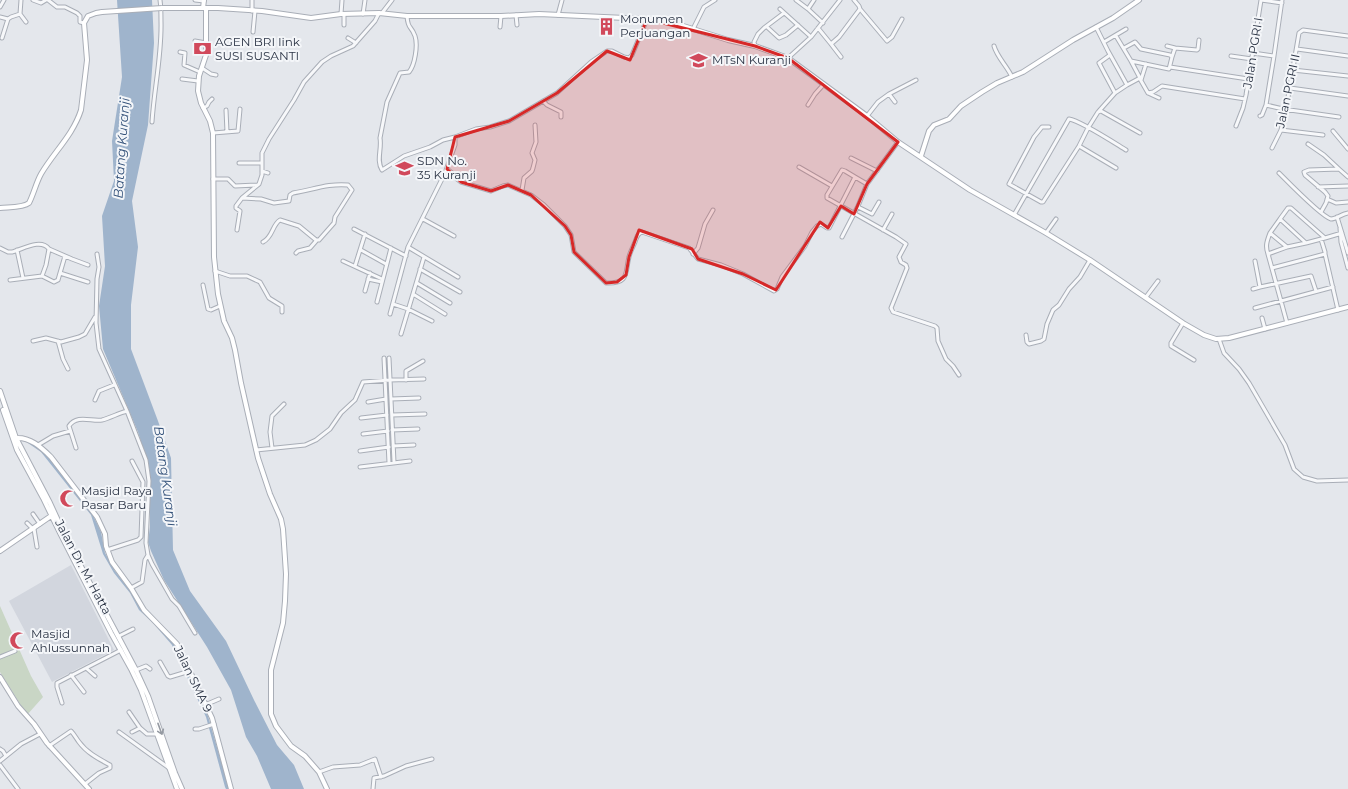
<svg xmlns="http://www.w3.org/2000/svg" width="1348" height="789" viewBox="0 0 1348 789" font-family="Montserrat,sans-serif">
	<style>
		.built { fill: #d2d6de }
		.green { fill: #c9d6c5 }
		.water { fill: #9fb4cc }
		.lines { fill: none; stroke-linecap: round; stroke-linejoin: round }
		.street-casing { stroke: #a9aeb7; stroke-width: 5 }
		.secondary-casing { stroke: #a9aeb7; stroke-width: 6 }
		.street { stroke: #f7f8fa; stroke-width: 3 }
		.secondary { stroke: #fff; stroke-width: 4 }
		.secondary-bridge-casing { stroke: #a9aeb7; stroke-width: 6; stroke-linecap: butt }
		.secondary-bridge { stroke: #fff; stroke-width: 4 }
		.oneway { stroke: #959aa2 }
		.marked { fill: #d62828; fill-opacity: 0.2; stroke: #d62828; stroke-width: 3; stroke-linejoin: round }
		.labels { text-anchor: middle; stroke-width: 4; stroke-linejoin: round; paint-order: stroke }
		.poi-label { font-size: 12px; fill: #2b3445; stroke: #f4f6f9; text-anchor: start }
		.street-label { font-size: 12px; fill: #2b3445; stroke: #f4f6f9 }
		.water-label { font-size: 13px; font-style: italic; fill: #34527a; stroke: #f4f6f9 }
	</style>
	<rect width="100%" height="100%" fill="#e4e7ec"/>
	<path class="built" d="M71,565L114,650L52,682L9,601Z"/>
	<path class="green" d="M0,606L31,676L43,697L27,715L0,672Z"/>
	<path class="water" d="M117,0H152L154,43L148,125L132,201L138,247L131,305V349L158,421L171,458L173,550L190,591L226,641L254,700L277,745L294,765L304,789H271L257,756L246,737L231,690L207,647L164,580L151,551L148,542L150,527V471L138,432L103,349L99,306L105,266L102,216L114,181L112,141L122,77Z
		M18,438C30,439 40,449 49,457L90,509L101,532L105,553L115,571L131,592L176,646L208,716L229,789H226L225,787L206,717L172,645L153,623L139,610L130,593L114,573L103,554L91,515L41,452L25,441L20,440Z"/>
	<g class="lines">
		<defs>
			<path id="street" d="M33,0L41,3L46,0
				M48,0L57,7H65L77,13L80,16V22L84,23
				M195,0L204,1
				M796,0L808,9
				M814,0L808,9L823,23
				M854,0L859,6L860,9
				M0,7L4,0
				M780,9L811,37
				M252,11V0
				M382,13L392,0
				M20,14L26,22
				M341,14L342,0
				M344,14V25
				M363,14L365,0
				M516,15L517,25
				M558,15L562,0
				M407,16C408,30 411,25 415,36C418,45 415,65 409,72L400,73L387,102L380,138C382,149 376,160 382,170L404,156L430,147L443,140L455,137L476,129L490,127L509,121L557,93L591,62L607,51H612L624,57L629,58L632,55L647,19
				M0,17L8,19L11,17L20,14L21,0
				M500,27L501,16
				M767,27L779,38L786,35L798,25
				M1096,27L1108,51L1127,85L1140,78L1131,61
				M818,28L831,44L839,37L860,9L887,41L892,37L902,19
				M694,29V27L704,7L715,0
				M253,32L255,11
				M1116,36L1131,61L1169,69L1172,57L1170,55L1141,49L1135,42L1124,48
				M2,38L8,19
				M348,38L356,43
				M195,41L206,43
				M1104,42L1126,29
				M831,44L841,57
				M755,46L754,42L758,34L764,28L784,13
				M994,46C997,57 1007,66 1012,77
				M1167,46L1175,48
				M1297,49L1348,56
				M180,52L185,53L184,65L200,72
				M1253,53L1274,56L1266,105L1283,109L1339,117
				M1110,55L1099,63L1115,93
				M1231,56L1252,59
				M1274,56L1282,0
				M1172,57L1175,48L1197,50L1198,49L1199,40
				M788,58L811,37L840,0
				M1170,67L1248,79
				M202,68L211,74L216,75
				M1293,70L1348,76
				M182,79L198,81
				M1140,79L1148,93L1159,98
				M1141,80L1146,64
				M1290,88L1348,96
				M1148,93L1153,92L1162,86L1245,99
				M889,94L895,102
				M543,101L547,105L561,112V117
				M808,105L815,94L824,84
				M203,108L207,106L209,102L212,99
				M226,110L227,132
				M1099,111L1115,93L1127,85
				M867,116L878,102L889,94L916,80
				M1260,116L1262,115L1266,105
				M152,122C154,89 162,55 161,21C161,14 161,7 160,0
				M1236,126L1243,108L1246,95L1261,0L1282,3
				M1049,127H1042L1034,137L1009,184L1041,202H1043L1079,146L1088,128L1098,112L1101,111L1140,133
				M1281,130L1323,135
				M1333,131L1348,149
				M213,133L238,131L240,109
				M455,137V145L445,173L408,247L458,277
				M1308,144L1324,155L1339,169
				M1079,146L1116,168
				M1272,148L1281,130L1286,109L1299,33L1303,30L1348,36
				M851,158L877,171
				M239,163H261
				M799,167L832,186
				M447,169L452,173L457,179L461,182L491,191L503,186L508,185L531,195L544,205L565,226L571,235L574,252L606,283C630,284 625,272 629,257C630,252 633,247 635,242C637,237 637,234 642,232L689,248L698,259L721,265L743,274L774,291L777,289L782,277L805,246L812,232L817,226L821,224L827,228H829L855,177L867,184
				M262,171L268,173
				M1279,173C1287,181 1322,217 1331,219C1336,219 1342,214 1348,213
				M855,177L845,171L842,170L827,195V198L896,237L906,244L899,257L901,262L906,265L907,268L891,308L893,312L935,326L937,328L938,341L946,359L953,366L959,375
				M213,179H228L235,186L258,185
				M1318,187L1348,186
				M522,190L524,178L532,171L533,168L535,160L532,153L536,142L535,125
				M242,198L261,199L274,203L289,201L290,195L293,193C312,190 329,183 348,185L352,190L335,217L334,223L319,240H316L299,226L280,220C272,225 273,237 263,242
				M1327,199L1336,203L1348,202
				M858,207L872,214L879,202
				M1321,212L1326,203L1328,196L1325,192L1305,175L1304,172L1309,170L1339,169L1348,177
				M1014,215L1069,119C1081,121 1113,142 1126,150
				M1337,217L1348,253
				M423,219L454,236
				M1280,219L1270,233L1287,247L1306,243
				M1340,228L1341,242L1348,268
				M354,229L406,256
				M237,230L240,211L236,208V206L242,198L259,184L262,175V153L269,139L294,100L304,82L322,62L331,56L353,46L375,21L379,13
				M883,230L892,214
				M1046,233L1056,219
				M842,237L858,206L867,184L898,142
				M1325,238L1306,243L1280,219L1288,208H1291L1325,238L1342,233
				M1287,247L1268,254L1287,323
				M0,248L8,252H12C23,249 41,238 49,249L46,265L42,276L10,280
				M49,249L72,259L88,265
				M17,250L23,278
				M361,250L386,264
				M296,253L298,251L310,248L317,240
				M97,254L99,267L97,279L96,323L99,349L127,411L146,460L149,481L146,543L148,555L152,564L172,599L179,606L195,633
				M693,254L698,248L705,224L713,210
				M1268,254C1265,246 1267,241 1270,233
				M1325,254L1338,310
				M343,261L382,279
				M1255,261L1260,287L1311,276L1316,291
				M355,266L365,234
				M1272,268L1325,254V252L1321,239
				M420,269L460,292
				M215,271L230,276H247L260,282L269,298L282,306V312
				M60,273L65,256
				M42,276L54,282L58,280L60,273L88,282
				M368,279L382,282
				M417,283L450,303
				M203,285L208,309L211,310L220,306
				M1253,289L1260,287
				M365,291L370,273
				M413,294L445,314
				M1146,297L1158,281
				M377,302L391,248
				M393,304L408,309L432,321
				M1255,308L1333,287
				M390,314L408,247
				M1262,318L1265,329
				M1183,323L1171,343V346L1194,360
				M401,334L424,257
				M1026,335L1027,342L1029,344L1041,341L1044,339L1047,324L1053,310L1059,305L1069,289L1080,277L1090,260
				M1219,339L1224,353L1239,369L1249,383L1285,445L1294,469L1303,477L1317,481L1348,480
				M33,341L46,338L61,342L79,337L85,334L95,317
				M58,341L63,359L68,369
				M384,358L389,463
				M389,358L394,462
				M406,380V371L423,361
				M391,399L419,398
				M95,400L99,391L114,385
				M368,402L386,399
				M392,415L425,414
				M361,418L387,415
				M392,430L418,429
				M363,434L388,431
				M38,445L53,436L70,431
				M393,446L414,445
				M76,448L69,426C77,414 92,422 102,420C110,418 119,413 127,411
				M272,448L270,432L272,416L284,404
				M256,450L305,445L316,440L330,429L341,413L355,400L363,382L390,380L424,379
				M360,451L389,447
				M360,467L410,461
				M33,514L40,524
				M27,523L33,529
				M34,529L37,547
				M107,550L138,540L141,537L143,482L132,461
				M131,588L142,582L145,560L148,555
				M119,636L133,629
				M0,657L15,651
				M160,662L168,676L170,677L190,671
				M86,668L95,676
				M136,670L146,666L150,669
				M71,675L84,692
				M62,703L57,687V683L121,650
				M205,705L219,699
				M129,712L140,728L147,734H156
				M195,729H199L214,724
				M119,732L169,768
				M132,732L140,728
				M49,746L71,731C74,734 76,738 79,742C87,753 99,759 110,765V768L99,773L85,784
				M0,749L3,751L6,756
				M0,761L21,744L40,734
				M0,765L18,789
				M319,772L333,767L360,765L375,759L381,777
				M373,789L374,778L384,776L406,766L432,759"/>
			<path id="secondary" d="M162,8H218L262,11L311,18L341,14L379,13L407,16H501L539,14L647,19L660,20L677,24L728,40L755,46L788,58L867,116L898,142L970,190L1046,233L1090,260L1183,323L1204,335L1216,339L1229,338L1348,307
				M203,8L204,0
				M206,8V55L199,76L198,91L201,103L210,121L213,133L214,257L218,294L224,321L232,338L235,350L241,383L258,458L270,494L281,519L283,529L286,574L285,601L283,623L271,670V714L276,726L291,746L305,756L319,772L327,789
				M921,156L929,131L934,125L949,119L961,106L982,92L997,83L1023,72L1073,40L1113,18L1139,0
				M0,208C8,207 23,208 29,203C34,193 36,183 41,174C54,152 73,135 81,110L87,60L84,23L88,16L96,13L102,12
				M0,391L16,438L50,503L67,540L136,670L148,696L175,773L182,789
				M3,410L17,450L43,498L60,533L111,633L131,669L141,690L177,789
				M16,438C30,437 41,447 51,457L97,517L105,534L106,546L112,562L131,588L144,610L177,644L212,718L231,789
				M0,551L51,516
				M0,677L18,706L34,724L47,743L89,789"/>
		</defs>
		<use href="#street" class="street-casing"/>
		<use href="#secondary" class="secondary-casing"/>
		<use href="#street" class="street"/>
		<use href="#secondary" class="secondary"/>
		<defs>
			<path id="secondary-bridge" d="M102,12L162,8"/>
		</defs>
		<use href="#secondary-bridge" class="secondary-bridge-casing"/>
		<use href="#secondary-bridge" class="secondary-bridge"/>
	</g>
	<defs><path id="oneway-shaft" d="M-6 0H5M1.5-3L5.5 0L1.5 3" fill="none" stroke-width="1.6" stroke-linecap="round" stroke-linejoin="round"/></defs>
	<use class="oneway" href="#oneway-shaft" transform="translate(160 729) rotate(70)"/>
	<path class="marked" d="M647,19L755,46L788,58L898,142L867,184L854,214L841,206L828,228L820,222L776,290L743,274L698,259L692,249L639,230L629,257L626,275L617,282L606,283L574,252L571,235L565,226L531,195L508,185L491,191L461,182L447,169L455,137L509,121L557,93L607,51L630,60Z"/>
	<defs>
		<symbol id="building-bare" viewBox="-9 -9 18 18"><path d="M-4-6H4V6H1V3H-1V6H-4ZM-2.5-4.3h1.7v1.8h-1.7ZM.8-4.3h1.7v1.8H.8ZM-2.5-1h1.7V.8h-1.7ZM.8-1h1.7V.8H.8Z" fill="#d1495b" stroke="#f4f6f9" stroke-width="2.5" paint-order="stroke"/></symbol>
		<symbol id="bank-bare" viewBox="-9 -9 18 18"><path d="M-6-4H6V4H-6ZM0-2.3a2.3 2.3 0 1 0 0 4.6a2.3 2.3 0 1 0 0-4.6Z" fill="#d1495b" stroke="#f4f6f9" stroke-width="2.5" paint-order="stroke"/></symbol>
		<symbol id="school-bare" viewBox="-9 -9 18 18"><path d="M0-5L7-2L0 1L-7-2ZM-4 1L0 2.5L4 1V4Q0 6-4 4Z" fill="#d1495b" stroke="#f4f6f9" stroke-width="2.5" paint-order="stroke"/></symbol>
		<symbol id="mosque-bare" viewBox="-9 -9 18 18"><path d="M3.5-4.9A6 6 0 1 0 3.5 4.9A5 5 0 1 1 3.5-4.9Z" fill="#d1495b" stroke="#f4f6f9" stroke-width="2.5" paint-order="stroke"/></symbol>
	</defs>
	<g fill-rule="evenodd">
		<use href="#building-bare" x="594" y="14" width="25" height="25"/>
		<use href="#bank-bare" x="190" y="36" width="25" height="25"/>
		<use href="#school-bare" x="686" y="48" width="25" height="25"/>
		<use href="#school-bare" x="392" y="156" width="25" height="25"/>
		<use href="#mosque-bare" x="56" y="486" width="25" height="25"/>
		<use href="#mosque-bare" x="6" y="628" width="25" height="25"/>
	</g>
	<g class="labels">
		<g class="poi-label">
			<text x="620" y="23">Monumen<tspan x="620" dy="14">Perjuangan</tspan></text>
			<text x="215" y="46">AGEN BRI link<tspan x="215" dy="14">SUSI SUSANTI</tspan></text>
			<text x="712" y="64">MTsN Kuranji</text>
			<text x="417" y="165">SDN No.<tspan x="417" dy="14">35 Kuranji</tspan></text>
			<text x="81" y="495">Masjid Raya<tspan x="81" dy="14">Pasar Baru</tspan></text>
			<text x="31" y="638">Masjid<tspan x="31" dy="14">Ahlussunnah</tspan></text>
		</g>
		<g class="street-label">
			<text transform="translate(1253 53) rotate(-81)" y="4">Jalan PGRI I</text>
			<text transform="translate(1288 91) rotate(-78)" y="4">Jalan PGRI II</text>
			<text transform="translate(83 567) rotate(62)" y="4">Jalan Dr. M. Hatta</text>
			<text transform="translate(193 679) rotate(64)" y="4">Jalan SMA 9</text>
		</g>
		<g class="water-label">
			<text transform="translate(121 148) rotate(-86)" y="5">Batang Kuranji</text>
			<text transform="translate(166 476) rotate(82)" y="5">Batang Kuranji</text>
		</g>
	</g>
</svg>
